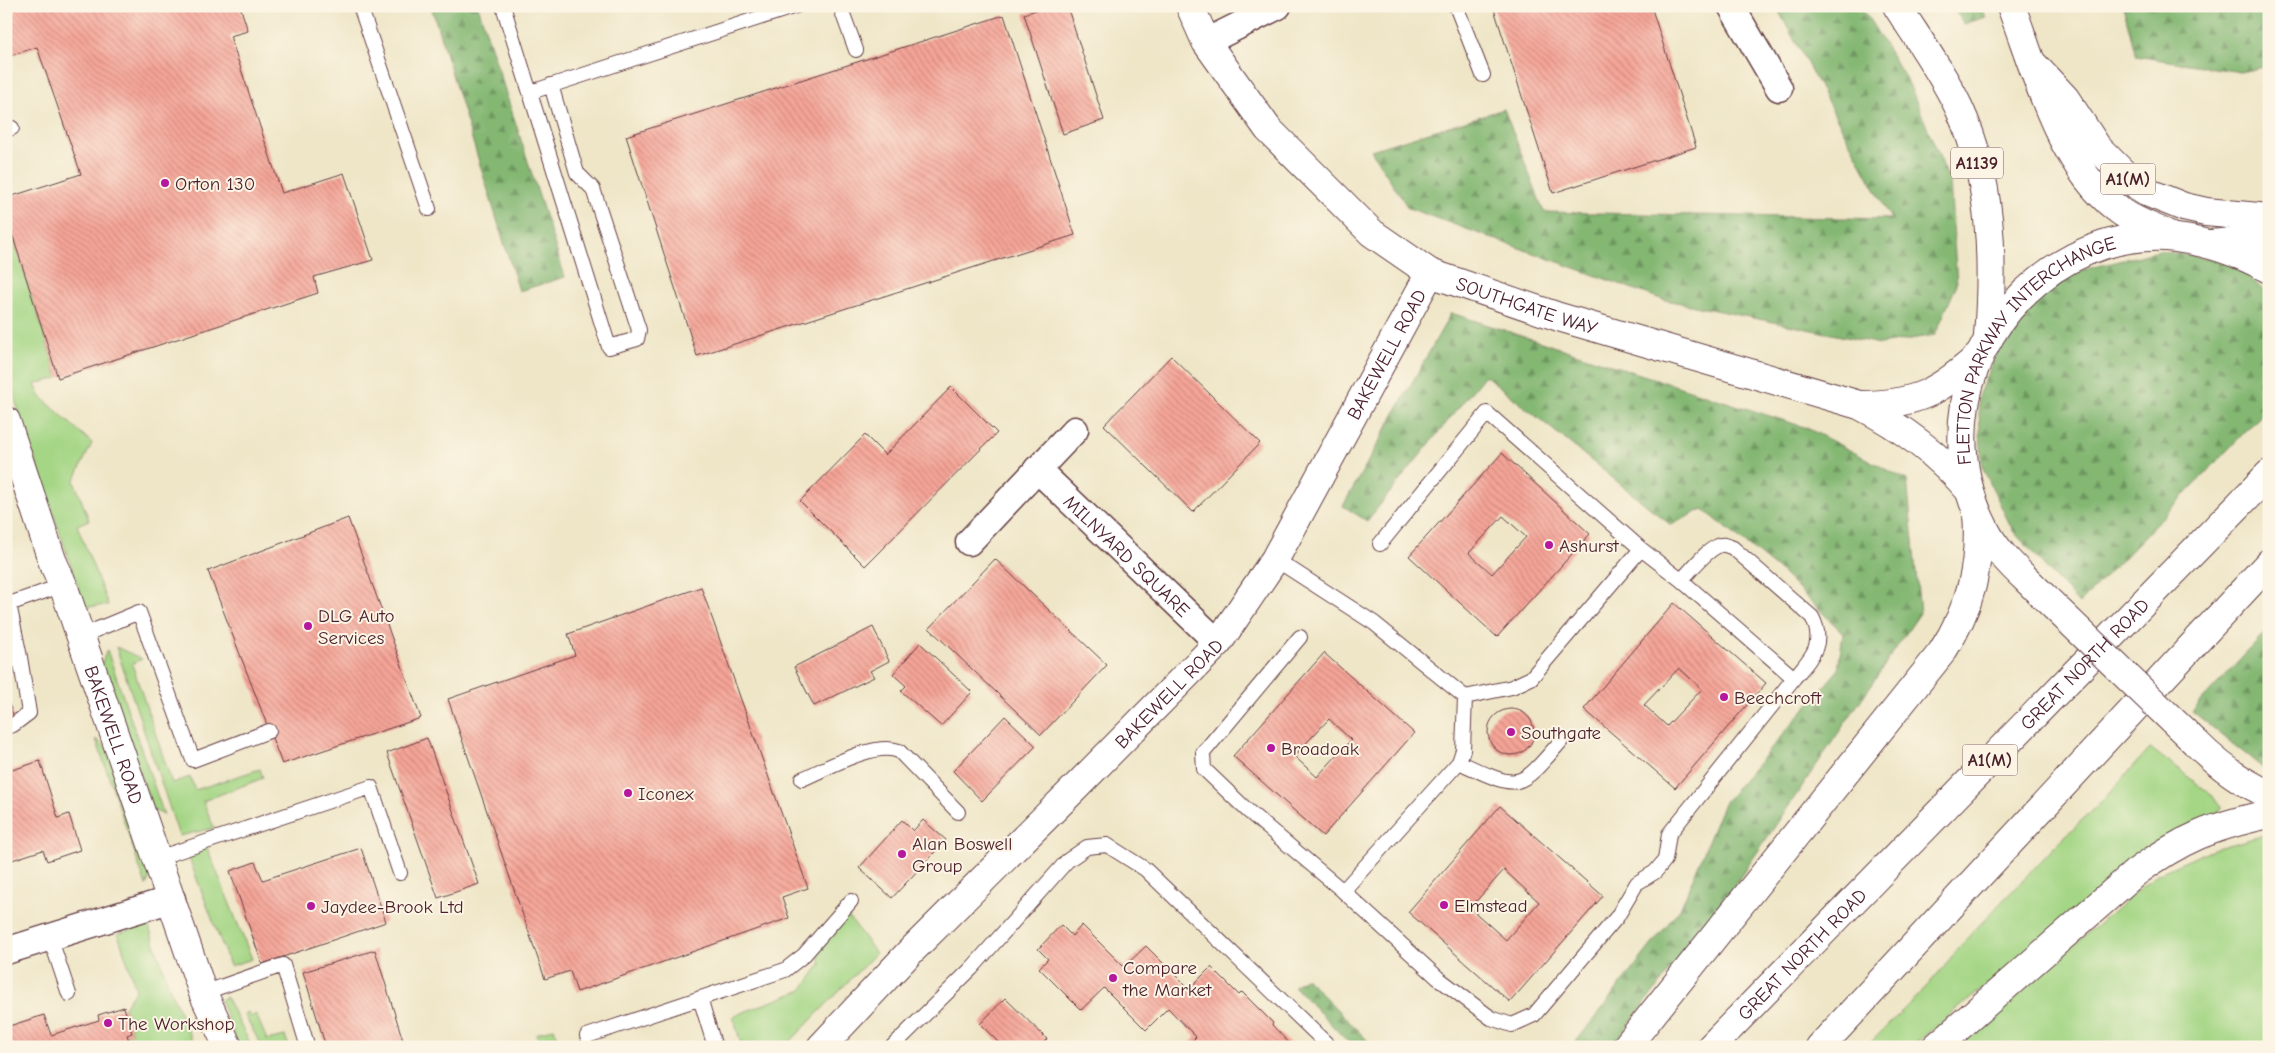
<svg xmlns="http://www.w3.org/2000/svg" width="2275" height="1053" viewBox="0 0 2275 1053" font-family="'Comic Neue',sans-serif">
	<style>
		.grass { fill: #a4d685; stroke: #777a58 }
		.forest { fill: url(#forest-firs); stroke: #666b4e }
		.building { fill: url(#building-back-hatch); fill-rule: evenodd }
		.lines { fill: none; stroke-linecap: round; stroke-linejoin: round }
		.service-casing { stroke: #633d43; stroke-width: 16 }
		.minor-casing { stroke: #633d43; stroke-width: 29 }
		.tertiary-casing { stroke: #633d43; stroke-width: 30 }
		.trunk-casing { stroke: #633d43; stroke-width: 30 }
		.motorway-casing { stroke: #633d43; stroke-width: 30 }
		.service { stroke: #fff; stroke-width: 14 }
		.minor { stroke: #fff; stroke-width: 26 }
		.tertiary { stroke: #fff; stroke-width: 28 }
		.trunk { stroke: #fff; stroke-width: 28 }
		.motorway { stroke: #fff; stroke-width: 28 }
		.trunk-bridge-casing { stroke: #633d43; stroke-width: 30; stroke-linecap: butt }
		.trunk-bridge { stroke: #fff; stroke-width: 28 }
		.poi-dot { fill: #b5179e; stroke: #fcf5e5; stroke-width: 2 }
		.labels { text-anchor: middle; stroke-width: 4; stroke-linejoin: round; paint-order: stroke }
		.shield { fill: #fcf5e5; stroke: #7f5f63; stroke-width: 1 }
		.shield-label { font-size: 18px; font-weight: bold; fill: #4a1f2b }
		.poi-label { font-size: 19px; fill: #4a1f2b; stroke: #fcf5e5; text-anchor: start }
		.street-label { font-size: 19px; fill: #4a1f2b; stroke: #fcf5e5 }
	</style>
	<defs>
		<pattern id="forest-firs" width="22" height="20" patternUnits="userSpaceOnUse" patternTransform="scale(1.25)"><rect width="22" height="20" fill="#83b772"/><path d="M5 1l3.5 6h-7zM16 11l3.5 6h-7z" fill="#6d945e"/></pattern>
		<pattern id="building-back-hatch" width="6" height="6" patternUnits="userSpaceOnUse" patternTransform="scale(1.25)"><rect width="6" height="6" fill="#f6a598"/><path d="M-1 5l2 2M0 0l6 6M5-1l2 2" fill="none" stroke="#c9867c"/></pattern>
	</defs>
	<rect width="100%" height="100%" fill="#fcf5e5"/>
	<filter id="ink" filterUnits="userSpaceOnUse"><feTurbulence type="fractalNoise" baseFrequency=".02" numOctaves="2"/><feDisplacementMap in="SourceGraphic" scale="10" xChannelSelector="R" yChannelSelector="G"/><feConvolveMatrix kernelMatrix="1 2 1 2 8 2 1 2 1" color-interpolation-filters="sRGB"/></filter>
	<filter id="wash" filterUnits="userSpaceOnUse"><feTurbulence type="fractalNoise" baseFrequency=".0096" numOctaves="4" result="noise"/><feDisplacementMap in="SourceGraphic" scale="20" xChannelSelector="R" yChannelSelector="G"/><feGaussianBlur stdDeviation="1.12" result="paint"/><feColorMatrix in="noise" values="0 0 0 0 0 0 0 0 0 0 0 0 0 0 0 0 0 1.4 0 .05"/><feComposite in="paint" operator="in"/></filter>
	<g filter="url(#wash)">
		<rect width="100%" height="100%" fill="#efe6c8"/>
		<path class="grass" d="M6,215L58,378L35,384L40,396L92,443L74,481L89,520L77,525L108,605L85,607L6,373Z
			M116,647L142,659L132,664L172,783L190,777L195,790L260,769L263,778L203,801L214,828L179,836Z
			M107,650L164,815L153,810L101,665Z
			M96,739L106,747L150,877L146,886Z
			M2150,748L2207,791L2222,807L2218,816L1987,985L1911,1047H1866L1928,985L1970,935L2062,839L2105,798Z
			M2269,834V1047H1954L2157,874L2213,849Z
			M206,845L252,959L230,966L187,853Z
			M847,915L876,953L785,1047H742L733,1016L802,990L821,964L817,949Z
			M148,924L171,992L195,1047H131L127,1035L132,1033L124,1007L136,989L118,934Z
			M226,997L252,1047H239L220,1000Z
			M248,1012L251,1017L256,1014L267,1040L285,1036L289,1047H262L244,1014Z
			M554,1028L562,1047H541L536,1034Z"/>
		<path class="forest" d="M431,6H478L565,277L519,291Z
			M1776,6H1861L1909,84L1950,182L1957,284L1935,335L1880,344L1661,299L1408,208L1371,150L1504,109L1544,212L1891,219Z
			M1952,6H1981L1986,17L1964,24Z
			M2123,6H2269V66L2240,72L2136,56Z
			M2159,251L2231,261L2269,295V407L2079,604L2013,531L1982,466L1978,396L2010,322L2066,274Z
			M1451,313L1807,428L1907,480L1920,613L1737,882L1612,1047H1572L1681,907L1724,803L1838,670L1843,633L1782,573L1703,509L1671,525L1485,375L1367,521L1343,506Z
			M2269,629V773L2192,711Z
			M1306,978L1374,1047H1353L1294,986Z"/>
		<g id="blocks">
			<path class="building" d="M6,6H240L248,31L230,36L282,193L344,173L373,260L314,277L318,293L58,378L6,215V198L81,174L37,47L6,57Z
				M1048,6H1067L1104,120L1063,134L1024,14Z
				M1493,6H1651L1696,147L1553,193Z
				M1004,15L1075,235L697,356L626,136Z
				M1171,356L1260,443L1193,512L1104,425Z
				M951,387L997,433L865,566L800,501L865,435L885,455Z
				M1502,453L1590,534L1497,637L1409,556ZM1503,516L1526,537L1492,574L1469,553Z
				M348,518L421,718L282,764L208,571Z
				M995,559L1107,665L1041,735L929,628Z
				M701,587L808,888L782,897L789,918L577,992L570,971L545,979L448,699L575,655L568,634Z
				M1674,603L1766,683L1675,788L1584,709ZM1679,668L1702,689L1667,726L1644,705Z
				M873,627L889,661L870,671L874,677L814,706L794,667Z
				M920,643L972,692L941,726L901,691L906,686L893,674Z
				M1324,653L1414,733L1323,836L1233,756ZM1329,719L1351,740L1317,777L1294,756Z
				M6,696L15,720L6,723Z
				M1488 732a23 23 0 1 1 46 0a23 23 0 1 1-46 0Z
				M1005,716L1036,746L982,801L953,771Z
				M427,738L479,884L438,898L387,753Z
				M40,761L58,818L69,814L80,850L47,861L43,850L6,862V772Z
				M1500,806L1603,896L1510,1002L1408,912ZM1504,870L1539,902L1506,940L1470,908Z
				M902,820L913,831L923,820L946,840L892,898L859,868Z
				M361,848L386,922L262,964L230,871L255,862L263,880Z
				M1061,925L1072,936L1082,925L1124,967L1146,946L1189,989L1211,967L1239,995L1242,992L1273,1023L1272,1025L1293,1047H1190L1188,1045L1196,1037L1168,1008L1146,1030L1104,988L1081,1010L1039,968L1048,959L1038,949Z
				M375,950L405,1047H326L303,972Z
				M1005,998L1047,1039L1039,1047H1003L980,1024Z
				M124,1007L132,1033L127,1035L131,1047H6V1027L44,1015L51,1035L99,1020L98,1015Z"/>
		</g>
	</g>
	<g filter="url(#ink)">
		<use href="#blocks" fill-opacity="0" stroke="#633d43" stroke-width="1"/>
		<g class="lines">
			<defs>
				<path id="service" d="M360,6L429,209
					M503,6L609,347L637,339L639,330L593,189L577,173L551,85
					M840,6L856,50
					M1456,6L1483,75
					M531,92L796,6
					M6,130L12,128
					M1275,559L1374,623L1465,697
					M1681,580C1692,570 1704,552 1718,546C1723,543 1728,546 1733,548L1812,617C1826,644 1811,658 1794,678
					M81,636L139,612L193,760L269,731
					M1300,637L1203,753L1204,769L1248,811L1343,891L1438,978L1491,1018L1512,1025L1534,1015L1617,917L1637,883L1655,872L1665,860L1669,834L1794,678L1681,580L1641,549L1487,413L1380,544
					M6,662L20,657L9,604L63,585
					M1465,697L1512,687L1531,678L1641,549
					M6,727L13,725L29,713L20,657
					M1459,762C1520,790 1517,792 1561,741
					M802,779C826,769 874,741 899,751L958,812
					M158,858L371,787L400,873
					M1343,891L1459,762L1463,750L1465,697
					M50,937L69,994
					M203,993L283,965L306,1041
					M700,998L715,1047
					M587,1036L785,970L804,955L851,901
					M892,1047L972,968L1067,861L1087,847L1107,845L1145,869L1330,1047"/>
				<g id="minor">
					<path d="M1731,6L1779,88"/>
					<path d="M1206,42L1278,6"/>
					<path id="s1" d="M1037,469L1218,643"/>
					<path d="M969,542L1075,430"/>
					<path d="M6,951L172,899"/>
				</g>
				<g id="tertiary">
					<path id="s2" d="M1190,6L1206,42L1268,129L1372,233L1430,273L1559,317L1859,405C1902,427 1937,453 1969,490"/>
					<path d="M1860,405C1916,405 1939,392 1980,355"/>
					<path id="s3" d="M6,421L52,560L63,585L203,993L228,1047"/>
					<path id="s4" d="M821,1047L909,953L1077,786L1218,643L1275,559L1430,273"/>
				</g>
				<g id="trunk">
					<path d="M1897,6C1918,39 1942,72 1959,108C1992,179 1994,259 1988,336"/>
					<path d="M2011,6C2036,72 2059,163 2116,208C2131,220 2149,226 2167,234"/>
					<path id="s5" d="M2036,589C2017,570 1997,553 1985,529C1965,490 1958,447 1965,404C1981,307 2075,226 2176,238C2209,242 2240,253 2269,269"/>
					<path d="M2195,742C2217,764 2240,782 2269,794"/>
					<path d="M1626,1047L1942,652C1971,607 1981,566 1977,513"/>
					<path d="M1936,1047L2135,873C2181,839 2213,826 2269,814"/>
				</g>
				<g id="motorway">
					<path d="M2034,65L2065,98L2097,147L2133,183L2149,193L2184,207L2206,212L2269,218"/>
					<path d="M2211,244L2253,240L2269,236"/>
					<path id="s6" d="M1711,1047L2269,474"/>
					<path d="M1820,1047L2269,563"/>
				</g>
			</defs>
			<use href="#service" class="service-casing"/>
			<use href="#minor" class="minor-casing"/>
			<use href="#tertiary" class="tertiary-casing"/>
			<use href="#trunk" class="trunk-casing"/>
			<use href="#motorway" class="motorway-casing"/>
			<use href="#service" class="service"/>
			<use href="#minor" class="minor"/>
			<use href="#tertiary" class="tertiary"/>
			<use href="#trunk" class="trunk"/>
			<use href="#motorway" class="motorway"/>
			<defs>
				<path id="trunk-bridge" d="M2036,589L2195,742"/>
			</defs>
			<use href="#trunk-bridge" class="trunk-bridge-casing"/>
			<use href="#trunk-bridge" class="trunk-bridge"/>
		</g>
	</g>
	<g class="poi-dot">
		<circle cx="165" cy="183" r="5"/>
		<circle cx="1549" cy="545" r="5"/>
		<circle cx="308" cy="626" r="5"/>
		<circle cx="1724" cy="697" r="5"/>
		<circle cx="1511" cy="732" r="5"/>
		<circle cx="1271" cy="748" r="5"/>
		<circle cx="628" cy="793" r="5"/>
		<circle cx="902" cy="854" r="5"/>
		<circle cx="1444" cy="905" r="5"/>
		<circle cx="311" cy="906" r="5"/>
		<circle cx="1113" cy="978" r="5"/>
		<circle cx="108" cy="1023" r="5"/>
	</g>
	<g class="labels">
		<g class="shield">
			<rect x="1951" y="147.5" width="52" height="31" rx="4"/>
			<rect x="2100.5" y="163.5" width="55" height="31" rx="4"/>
			<rect x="1962.5" y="744.5" width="55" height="31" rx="4"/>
		</g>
		<g class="shield-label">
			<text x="1977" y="169">A1139</text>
			<text x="2128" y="185">A1(M)</text>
			<text x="1990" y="766">A1(M)</text>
		</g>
		<g class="poi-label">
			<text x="175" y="190">Orton 130</text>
			<text x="1559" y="552">Ashurst</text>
			<text x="318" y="622">DLG Auto<tspan x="318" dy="22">Services</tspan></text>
			<text x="1734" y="704">Beechcroft</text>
			<text x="1521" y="739">Southgate</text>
			<text x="1281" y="755">Broadoak</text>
			<text x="638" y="800">Iconex</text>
			<text x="912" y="850">Alan Boswell<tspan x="912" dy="22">Group</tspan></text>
			<text x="1454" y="912">Elmstead</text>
			<text x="321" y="913">Jaydee-Brook Ltd</text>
			<text x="1123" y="974">Compare<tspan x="1123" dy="22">the Market</tspan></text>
			<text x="118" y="1030">The Workshop</text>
		</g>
		<g class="street-label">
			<text dy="7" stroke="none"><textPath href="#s2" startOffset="466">SOUTHGATE WAY</textPath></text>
			<text dy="7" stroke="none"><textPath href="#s4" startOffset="901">BAKEWELL ROAD</textPath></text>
			<text dy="7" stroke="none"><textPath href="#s5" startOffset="294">FLETTON PARKWAY INTERCHANGE</textPath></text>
			<text dy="7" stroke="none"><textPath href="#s1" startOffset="125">MILNYARD SQUARE</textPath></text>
			<text dy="7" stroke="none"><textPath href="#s6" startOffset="535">GREAT NORTH ROAD</textPath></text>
			<text dy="7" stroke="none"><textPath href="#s4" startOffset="496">BAKEWELL ROAD</textPath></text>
			<text dy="7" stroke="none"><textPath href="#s3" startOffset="332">BAKEWELL ROAD</textPath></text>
			<text dy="7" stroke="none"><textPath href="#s6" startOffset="130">GREAT NORTH ROAD</textPath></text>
		</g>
	</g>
	<rect width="2275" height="1053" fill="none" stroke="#fcf5e5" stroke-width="25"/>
</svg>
